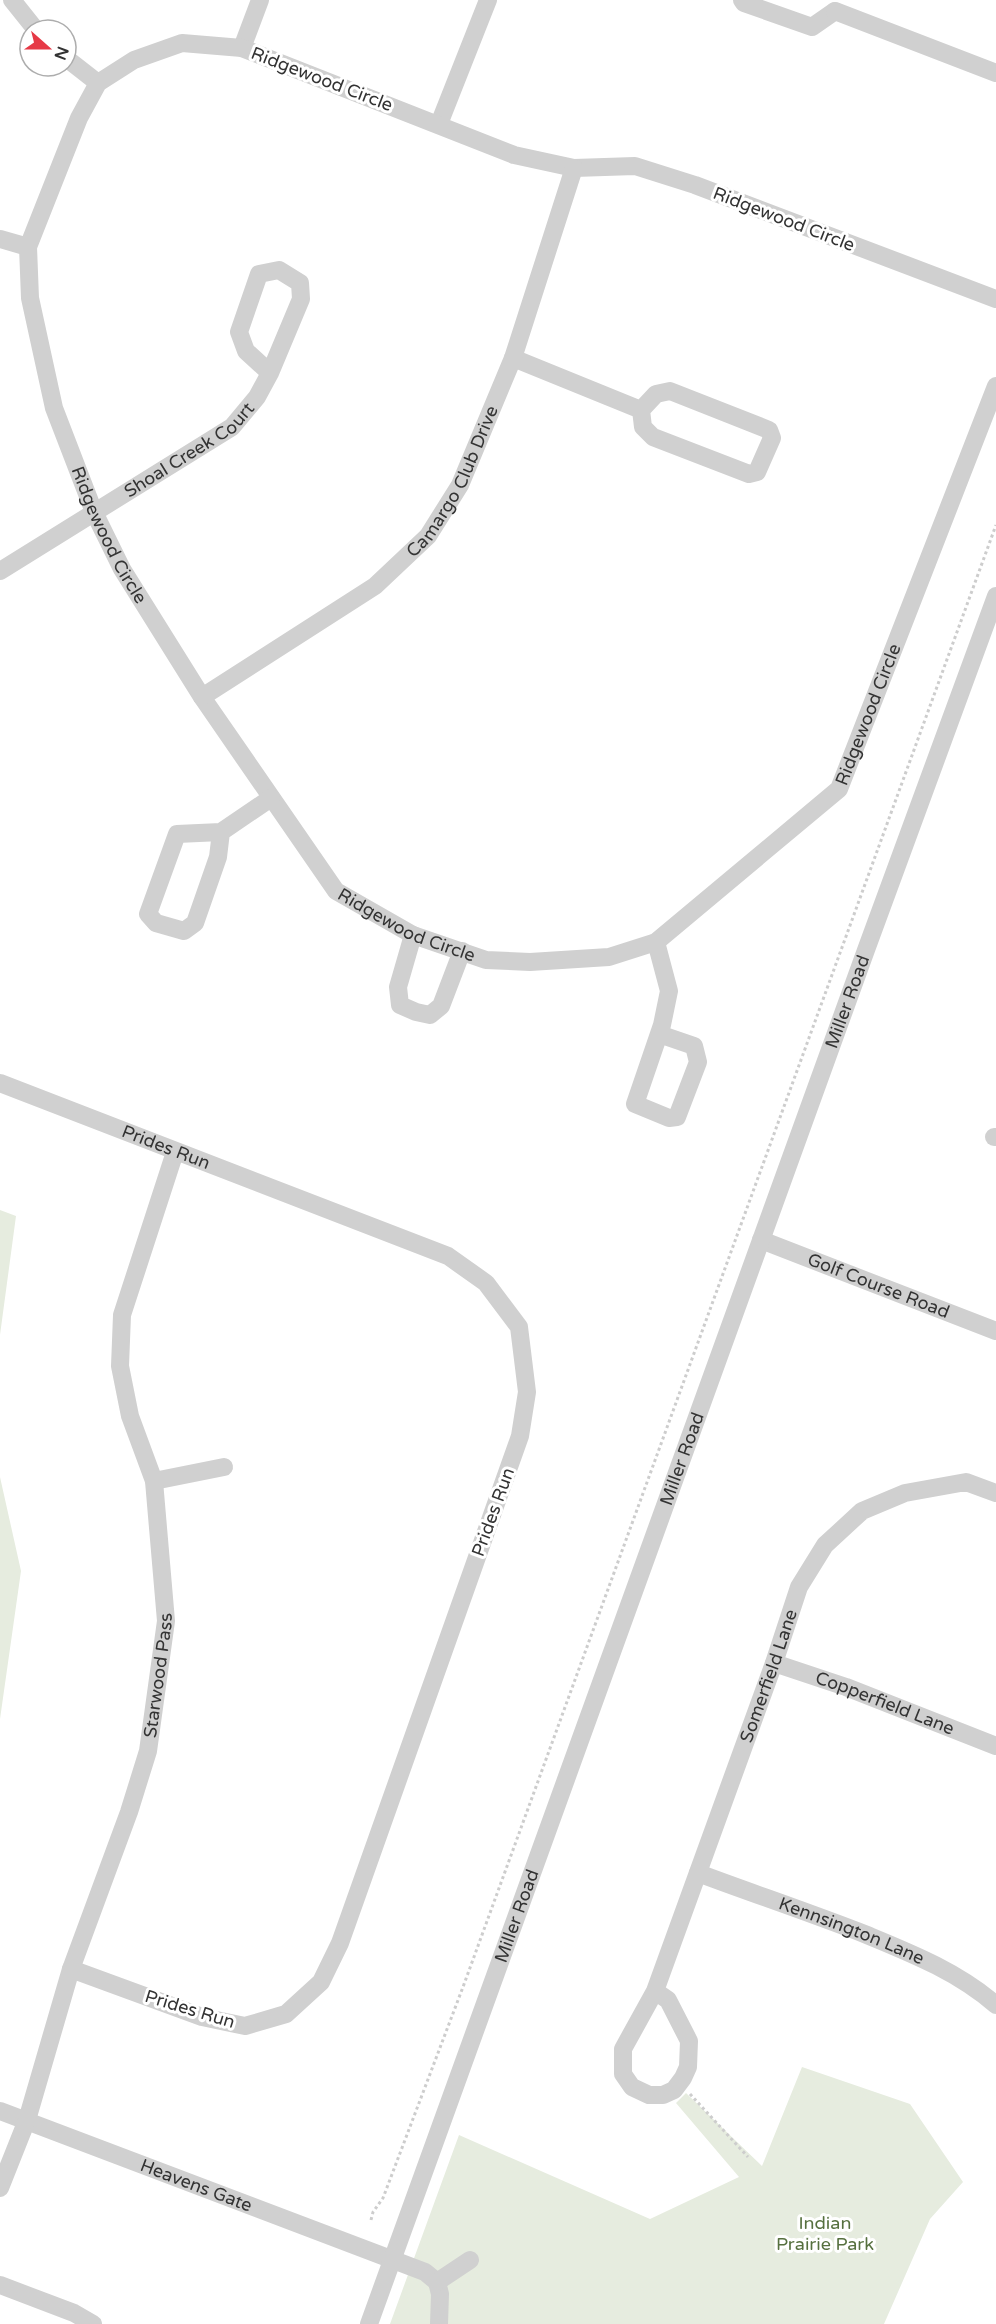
<svg xmlns="http://www.w3.org/2000/svg" width="996" height="2324" viewBox="0 0 996 2324" font-family="'Varela Round',sans-serif">
	<style>
		.green { fill: #e6ecdf }
		.lines { fill: none; stroke-linecap: round; stroke-linejoin: round }
		.path { stroke: #cdcdcd; stroke-width: 3; stroke-dasharray: 3 3; stroke-linecap: butt }
		.minor { stroke: #d0d0d0; stroke-width: 18 }
		.labels { text-anchor: middle; stroke-width: 6; stroke-linejoin: round; paint-order: stroke }
		.street-label { font-size: 18px; fill: #333; stroke: #fff }
		.park-label { font-size: 18px; fill: #56703f; stroke: #fff }
	</style>
	<rect width="100%" height="100%" fill="#fff"/>
	<path class="green" d="M0,1210L16,1216L0,1335Z
		M0,1477L21,1571L0,1719Z
		M802,2067L910,2104L963,2182L930,2219L884,2324H390L459,2135L650,2219L739,2177L676,2103L686,2093L762,2166Z"/>
	<g class="lines">
		<path class="path" d="M690,2094L748,2157
			M371,2220L373,2212L383,2198L463,1987L996,525"/>
		<g class="minor">
			<path d="M12,0L36,30"/>
			<path d="M742,0L744,3L812,27L835,11"/>
			<path d="M835,11L996,73"/>
			<path d="M242,48L260,0"/>
			<path d="M66,58L98,83"/>
			<path d="M439,124L488,0"/>
			<path d="M0,239L28,247"/>
			<path id="s1" d="M996,299L695,185L635,166L574,168L514,155L242,48L182,43L134,60L98,83L79,118L28,247L30,298L54,408L94,512L122,569L202,697L336,891L413,935L486,960L530,962L609,957L656,942L839,789L996,386"/>
			<path d="M513,358L641,410L656,394L670,391L769,430L772,438L757,472L749,474L653,437L643,427L641,410"/>
			<path id="s2" d="M0,571L232,427L257,397L270,373L301,299L300,283L279,270L259,274L239,332L246,351L270,373"/>
			<path id="s3" d="M202,697L375,586L428,536L460,485L513,358L574,168"/>
			<path d="M221,832L218,857L195,923L184,931L156,923L148,914L177,834L221,832L271,798"/>
			<path d="M413,935L398,987L400,1005L416,1012L430,1015L441,1006L462,951"/>
			<path d="M656,942L669,991L662,1025L635,1104L669,1118L677,1117L698,1062L694,1046L659,1034"/>
			<path id="s4" d="M0,1083L448,1256L486,1283L519,1327L527,1392L520,1436L340,1943L321,1982L286,2014L245,2026L202,2017L71,1969"/>
			<path d="M994,1137H996"/>
			<path id="s5" d="M761,1240L996,1331"/>
			<path d="M154,1481L224,1467"/>
			<path id="s6" d="M774,1663L846,1687L996,1746"/>
			<path id="s7" d="M698,1873C754,1894 811,1913 867,1935C913,1954 958,1972 996,2005"/>
			<path id="s8" d="M655,1991L668,2000L689,2041L688,2067L683,2078L674,2090L663,2095H649L632,2087L623,2074V2049L655,1991L774,1663L799,1587L825,1545L862,1511L905,1493L966,1482L996,1493"/>
			<path id="s9" d="M0,2111L425,2272L437,2282L440,2294L439,2324"/>
			<path id="s10" d="M0,2188L27,2120L71,1969L129,1812L148,1751L166,1621L154,1481L130,1416L120,1366L122,1315L175,1152"/>
			<path d="M437,2282L470,2260"/>
			<path d="M0,2285L74,2313L93,2324"/>
			<path id="s11" d="M369,2324L866,950L996,596"/>
		</g>
	</g>
	<g class="labels">
		<g class="street-label">
			<text transform="translate(322 79) rotate(21)" y="6">Ridgewood Circle</text>
			<text transform="translate(784 219) rotate(21)" y="6">Ridgewood Circle</text>
			<text dy="6" stroke="none"><textPath href="#s2" startOffset="225">Shoal Creek Court</textPath></text>
			<text dy="6" stroke="none"><textPath href="#s3" startOffset="338">Camargo Club Drive</textPath></text>
			<text dy="6" stroke="none"><textPath href="#s1" startOffset="1434">Ridgewood Circle</textPath></text>
			<text dy="6" stroke="none"><textPath href="#s1" startOffset="2514">Ridgewood Circle</textPath></text>
			<text dy="6" stroke="none"><textPath href="#s1" startOffset="1936">Ridgewood Circle</textPath></text>
			<text dy="6" stroke="none"><textPath href="#s11" startOffset="1406">Miller Road</textPath></text>
			<text dy="6" stroke="none"><textPath href="#s4" startOffset="178">Prides Run</textPath></text>
			<text dy="6" stroke="none"><textPath href="#s5" startOffset="126">Golf Course Road</textPath></text>
			<text dy="6" stroke="none"><textPath href="#s11" startOffset="920">Miller Road</textPath></text>
			<text transform="translate(493 1512) rotate(-70)" y="6">Prides Run</text>
			<text dy="6" stroke="none"><textPath href="#s10" startOffset="538">Starwood Pass</textPath></text>
			<text dy="6" stroke="none"><textPath href="#s8" startOffset="602">Somerfield Lane</textPath></text>
			<text dy="6" stroke="none"><textPath href="#s6" startOffset="118">Copperfield Lane</textPath></text>
			<text dy="6" stroke="none"><textPath href="#s11" startOffset="434">Miller Road</textPath></text>
			<text dy="6" stroke="none"><textPath href="#s7" startOffset="164">Kennsington Lane</textPath></text>
			<text transform="translate(190 2009) rotate(17)" y="6">Prides Run</text>
			<text dy="6" stroke="none"><textPath href="#s9" startOffset="210">Heavens Gate</textPath></text>
		</g>
		<g class="park-label">
			<text x="825" y="2229">Indian<tspan x="825" dy="21">Prairie Park</tspan></text>
		</g>
	</g>
	<g transform="translate(48 48) rotate(111)"><circle r="28" fill="#ffffff" stroke="#adadad" stroke-width="1.5"/>
	<path d="M0-4.5L10 22L0 15L-10 22Z" fill="#e63946"/>
	<text y="-9" font-size="16" font-weight="bold" text-anchor="middle" fill="#333333">N</text>
	</g>
</svg>
